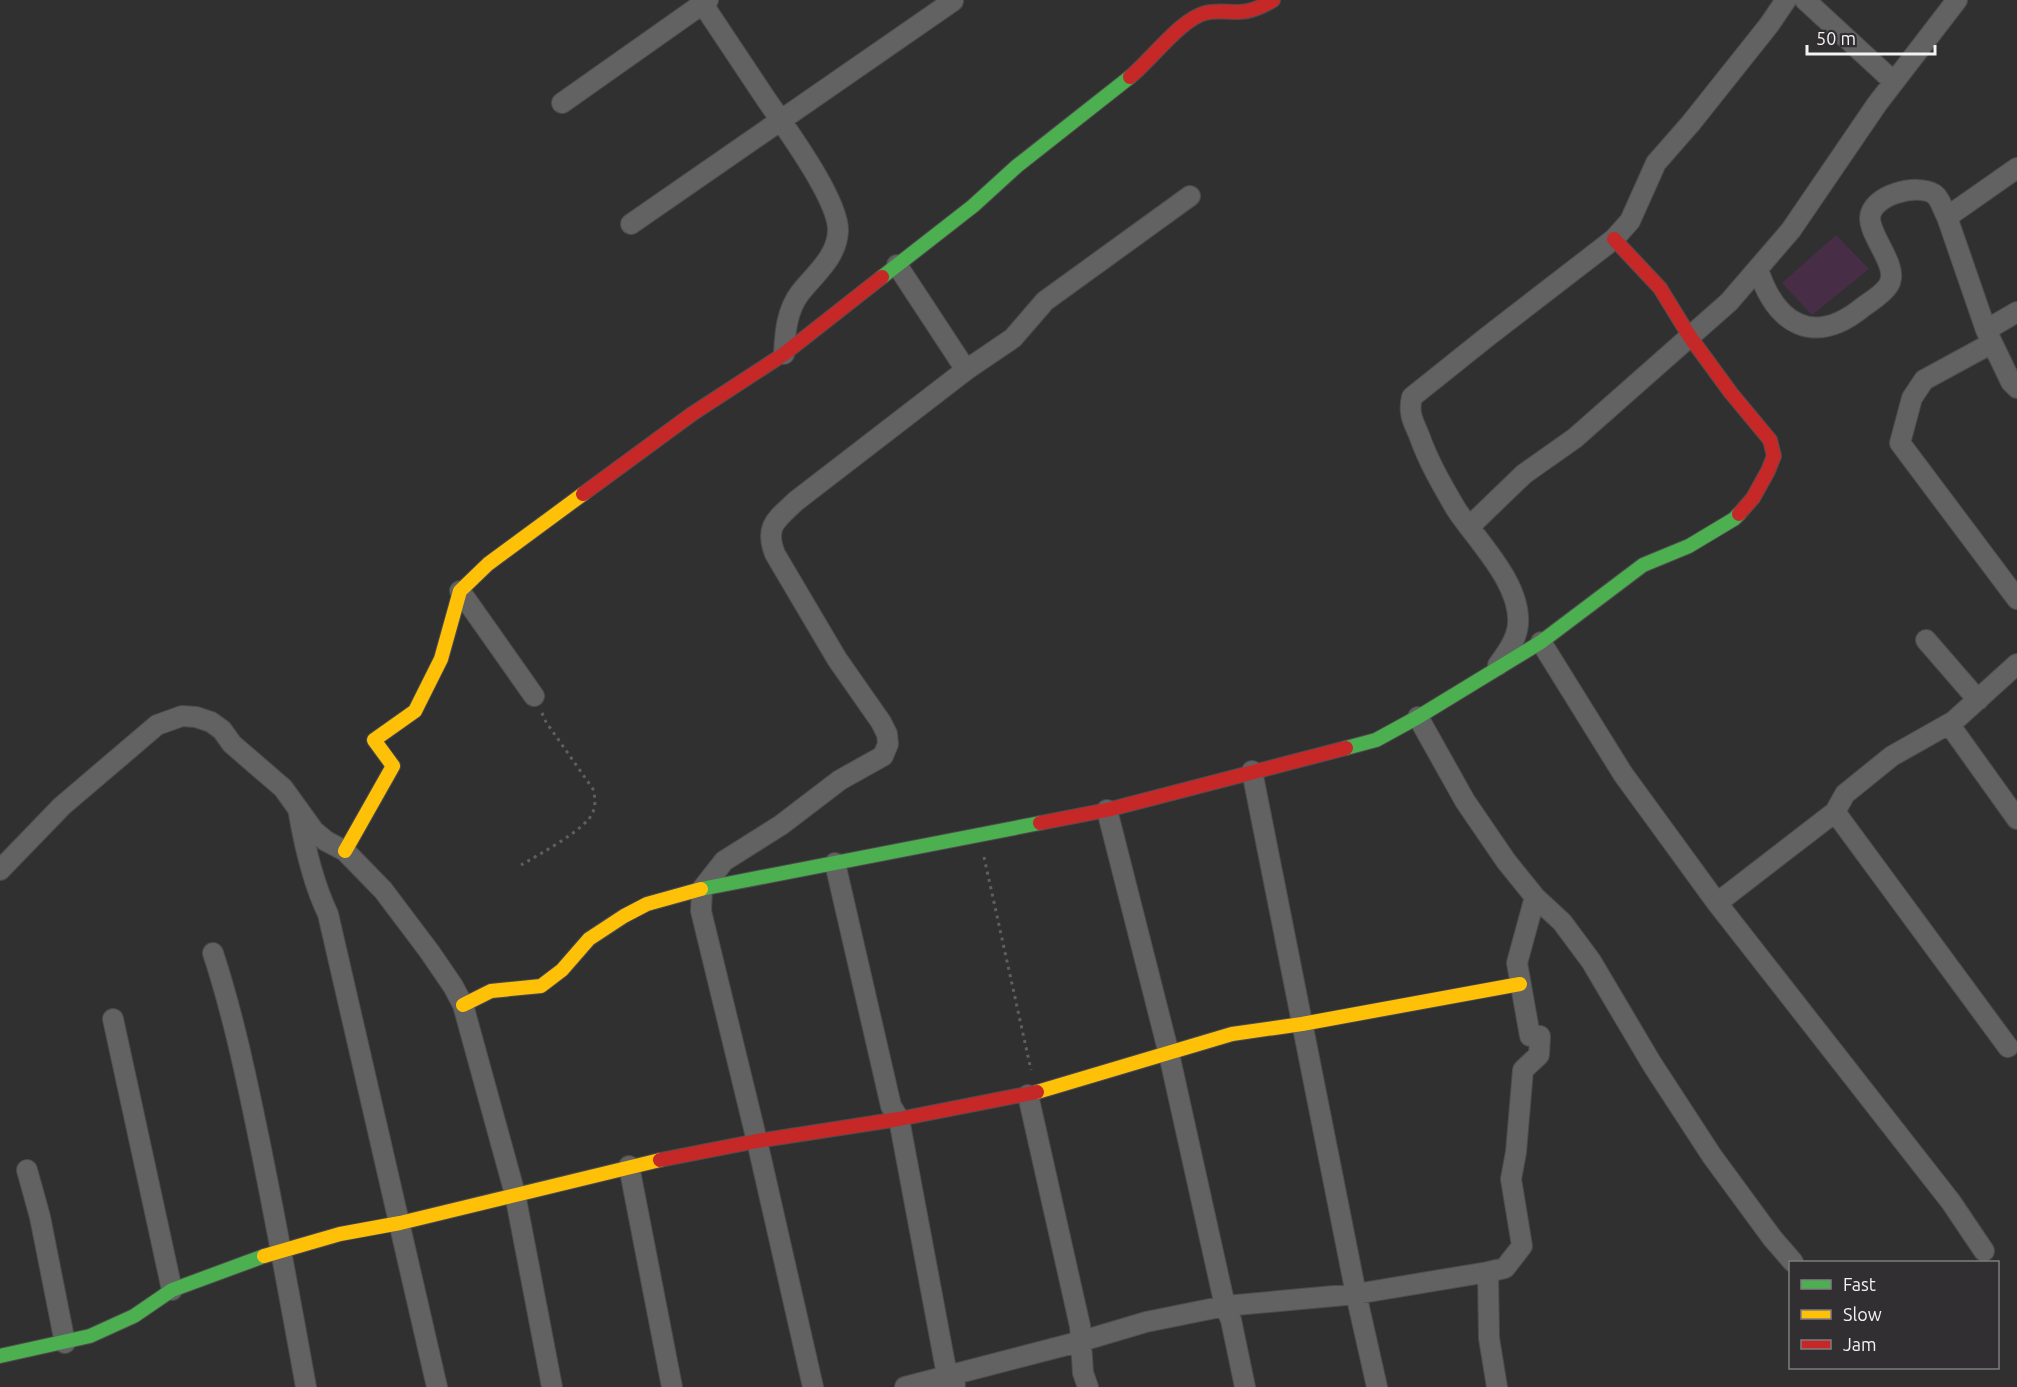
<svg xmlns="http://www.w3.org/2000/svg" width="2017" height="1387" viewBox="0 0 2017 1387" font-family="Ubuntu,sans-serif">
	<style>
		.pitch { fill: #472e46 }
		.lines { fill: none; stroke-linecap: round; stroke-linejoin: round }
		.street-casing { stroke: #4d4c4d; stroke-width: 22 }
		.fast-casing { stroke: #4d4c4d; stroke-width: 16 }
		.slow-casing { stroke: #4d4c4d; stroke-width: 16 }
		.jam-casing { stroke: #4d4c4d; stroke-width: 16 }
		.path { stroke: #5f5f5f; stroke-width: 3; stroke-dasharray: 3 4.5; stroke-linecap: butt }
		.street { stroke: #626262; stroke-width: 20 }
		.fast { stroke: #4caf50; stroke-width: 14 }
		.slow { stroke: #ffc107; stroke-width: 14 }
		.jam { stroke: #c62828; stroke-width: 14 }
	</style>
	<rect width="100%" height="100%" fill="#303030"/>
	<path class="pitch" d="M1836,235L1869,269L1812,315L1782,283Z"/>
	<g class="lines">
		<defs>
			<path id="street" d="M700,0C722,33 744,66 766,99C785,127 839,200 838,231C837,257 815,274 800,293C787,310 785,332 784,354
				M1805,0L1894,82
				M562,103L708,0
				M2017,168L1947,217L1986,330L2011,382L2017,388
				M631,224L953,1
				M897,265L966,370
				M1758,269C1776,325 1814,347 1863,307C1871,301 1882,295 1888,286C1901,268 1870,238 1870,218C1871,195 1917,183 1934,194C1940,198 1943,210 1947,217
				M1986,330L2017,312
				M1992,343L1924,380L1912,398L1900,443L2017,599
				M1469,527L1524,474L1575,438L1729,302L1791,230L1877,104L1957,0
				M460,591L534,696
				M1926,640L1978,700
				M1541,642L1623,774L1717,903L1951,1202L1984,1251
				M1498,665C1507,653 1517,639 1518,624C1521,583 1477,541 1456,509C1442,485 1428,461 1419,435C1413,421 1408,413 1412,397L1487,337L1614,239L1630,221L1656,163L1691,123L1769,25L1786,0
				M1418,717L1465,801L1506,861L1535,897L1562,922L1591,961L1652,1064L1712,1156L1773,1239L1793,1262
				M1949,724L2017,819
				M1252,771L1356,1294L1377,1387
				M1107,810L1169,1054L1225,1306L1231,1320L1245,1387
				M1835,812L2008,1047
				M299,814C305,848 313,883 328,914L437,1387
				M835,863L891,1106L899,1119L947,1375L955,1384
				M0,870L62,806L157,725L182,716L196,717L211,722L222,730L232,744L283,788L314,831L326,841L345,851L383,890L429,951L453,986L463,1005L515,1194L552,1387
				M1717,903L1835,812L1845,794L1892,756L1954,721L2017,664
				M213,953C233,1014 246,1076 259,1139C276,1222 291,1304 306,1387
				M113,1019L172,1290
				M1028,1095L1080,1326L1083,1373L1088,1387
				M629,1166L672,1387
				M27,1170L40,1217L65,1343
				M813,1387L757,1141L701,911L702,889L724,861L781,825L840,780L883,756L888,744L887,734L881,722L837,659L775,554C764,526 777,519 796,501L966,370L1013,338L1045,301L1190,196
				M905,1387L1082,1341L1146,1322L1225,1306L1356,1294L1488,1272
				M1497,1387L1489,1338L1488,1272L1505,1268L1522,1246L1511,1179L1516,1152L1523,1070L1539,1055L1540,1036H1530L1517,963L1535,897"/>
			<path id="fast" d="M882,277L973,206L1017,166L1130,77
				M1346,748L1376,740L1418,717L1541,642L1643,565L1689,546L1734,519L1739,514
				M701,889L1040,823
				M0,1356L90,1336L134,1316L172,1290L264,1256"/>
			<path id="slow" d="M345,851L393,766L374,740L415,711L441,659L460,591L488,564L583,494
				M463,1005L491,991L541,986L562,970L589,939L624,916L647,904L701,889
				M1037,1092L1232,1034L1302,1024L1520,984
				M264,1256L340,1234L400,1223L660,1160"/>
			<path id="jam" d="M1130,77C1151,60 1181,19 1205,13C1216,10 1227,12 1238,12C1251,12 1262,7 1273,0
				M1614,239L1660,288L1690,337L1731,393L1770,440L1774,456L1768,471L1753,498L1739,514
				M583,494L692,414L784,354L882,277
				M1040,823L1107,810L1346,748
				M660,1160L757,1141L899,1119L1037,1092"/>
		</defs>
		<use href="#street" class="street-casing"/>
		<use href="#fast" class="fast-casing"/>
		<use href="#slow" class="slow-casing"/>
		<use href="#jam" class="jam-casing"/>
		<path class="path" d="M984,857L1031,1070
			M521,865C538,855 587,829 593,812C596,804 595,797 593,789L546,722L541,711"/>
		<use href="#street" class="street"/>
		<use href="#fast" class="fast"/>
		<use href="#slow" class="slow"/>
		<use href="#jam" class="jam"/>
	</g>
	<rect x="1789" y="1261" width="210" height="108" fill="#312f31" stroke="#7f7d7f" stroke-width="1.5"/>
	<rect x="1801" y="1280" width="30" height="9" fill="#4caf50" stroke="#7f7d7f" stroke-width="1.5"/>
	<text x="1843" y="1291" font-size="18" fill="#f4f2f3">Fast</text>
	<rect x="1801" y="1310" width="30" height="9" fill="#ffc107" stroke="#7f7d7f" stroke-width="1.5"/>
	<text x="1843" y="1321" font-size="18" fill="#f4f2f3">Slow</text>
	<rect x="1801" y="1340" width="30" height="9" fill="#c62828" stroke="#7f7d7f" stroke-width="1.5"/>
	<text x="1843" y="1351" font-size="18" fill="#f4f2f3">Jam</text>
	<path d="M1807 45v9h128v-9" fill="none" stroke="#f4f2f3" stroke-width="3"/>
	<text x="1816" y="45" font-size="18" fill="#f4f2f3" stroke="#312f31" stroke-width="4.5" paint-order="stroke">50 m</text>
</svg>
